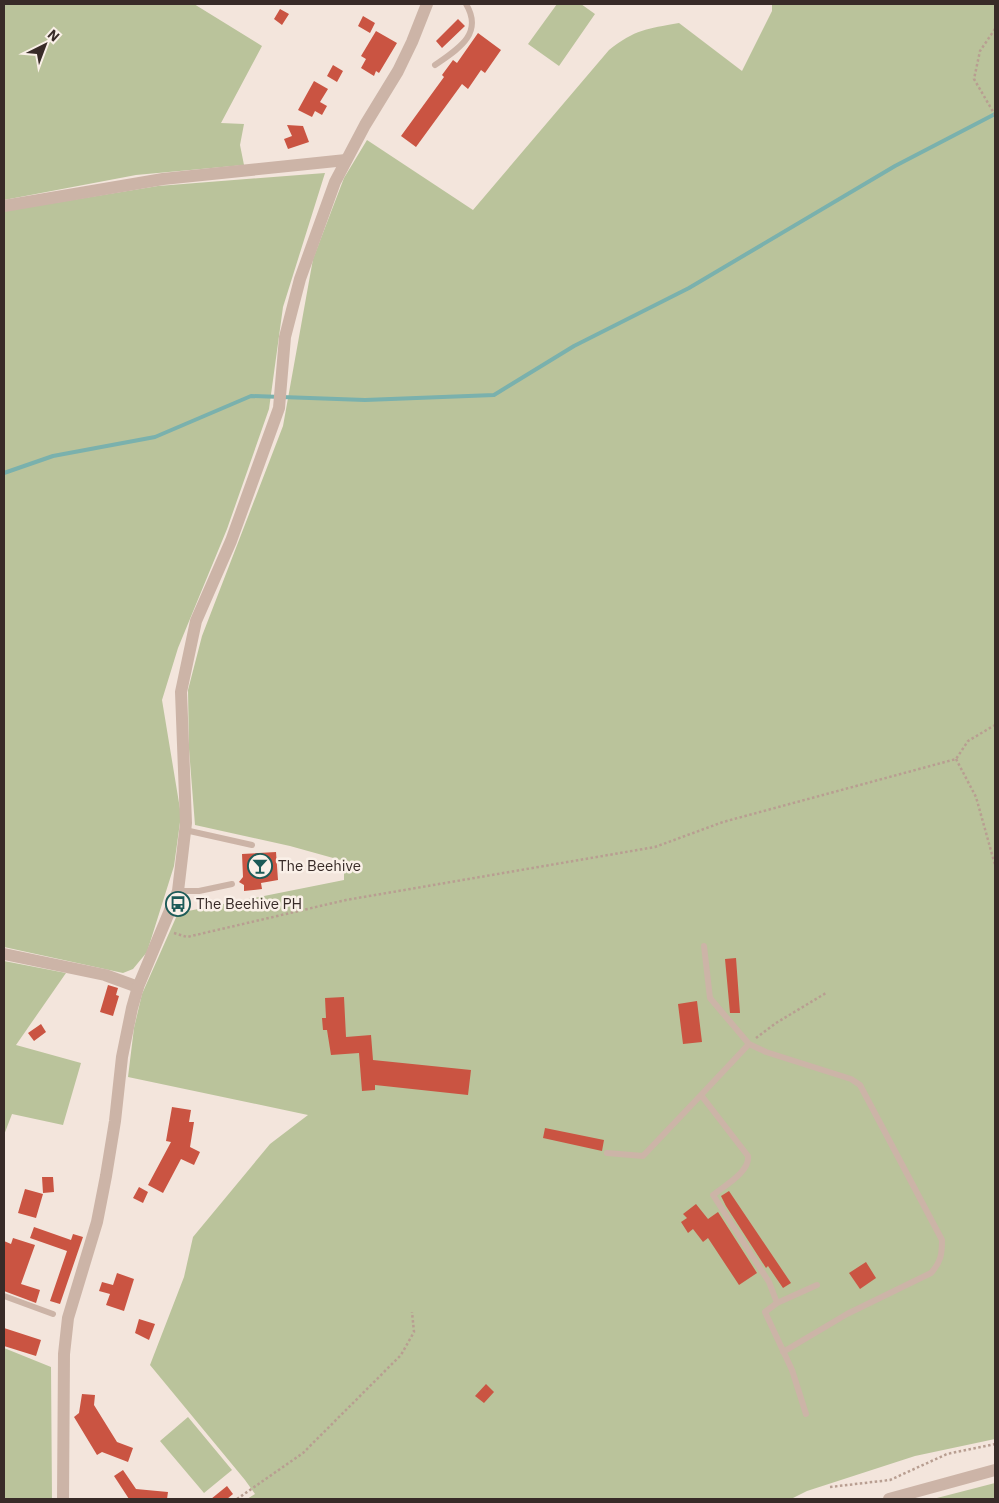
<svg xmlns="http://www.w3.org/2000/svg" width="999" height="1503" viewBox="0 0 999 1503" font-family="'IBM Plex Sans',sans-serif">
	<style>
		.green { fill: #bac39b }
		.lines { fill: none; stroke-linecap: round; stroke-linejoin: round }
		.stream { stroke: #7ab1ad; stroke-width: 4 }
		.building { fill: #ca5442 }
		.path { stroke: #b89e91; stroke-width: 2.5; stroke-dasharray: 2.5 2.5; stroke-linecap: butt }
		.service { stroke: #ccb4a7; stroke-width: 6 }
		.minor { stroke: #ccb4a7; stroke-width: 12 }
		.tertiary { stroke: #ccb4a7; stroke-width: 12 }
		.labels { text-anchor: middle; stroke-width: 5; stroke-linejoin: round; paint-order: stroke }
		.poi-label { font-size: 15px; fill: #382b28; stroke: #faf0e8; text-anchor: start }
	</style>
	<rect width="100%" height="100%" fill="#f3e5dc"/>
	<path class="green" d="M4,4H194L262,46L221,123L244,124L240,145L244,165L136,175L4,200Z
		M557,4H581L595,14L559,66L528,44Z
		M772,4H995V1439L915,1456L807,1491L791,1499H247L255,1494L245,1480L150,1365L184,1277L193,1237L270,1144L308,1115L128,1077L134,1028L142,994L178,913L344,880V861L290,846L195,825L189,749L188,690L202,636L283,426L313,259L344,178L367,140L473,210L609,50C636,29 646,29 679,23L742,71L772,11Z
		M325,173L283,307L269,409L227,529L178,648L162,700L181,815L174,866L147,952L133,969L123,973L4,947V211L158,186Z
		M4,961L66,973L16,1045L81,1063L63,1125L12,1114L4,1135Z
		M4,1348L51,1367L52,1499H4Z
		M188,1417L232,1470L204,1493L160,1441Z
		M995,1483V1499H933Z"/>
	<g class="lines">
		<path class="stream" d="M4,473L53,456L155,437L251,396L365,400L494,395L574,346L689,288L895,166L995,114"/>
	</g>
	<path class="building" d="M280,9L289,14L282,25L274,19Z
		M363,16L375,23L370,33L358,26Z
		M458,19L465,26L442,48L436,41Z
		M376,31L397,43L379,73L376,71L374,76L361,68L366,59L361,56Z
		M478,33L501,50L485,73L481,70L468,89L462,84L416,147L401,136L444,77L442,75L453,60L457,63Z
		M333,65L343,71L337,82L327,76Z
		M314,81L328,89L320,102L327,106L322,115L315,111L312,117L298,110Z
		M287,125L303,126L309,142L288,149L284,139L292,136Z
		M276,852L278,880L261,883L262,889L244,891V885L239,882L243,877L242,854Z
		M736,958L740,1013H730L725,959Z
		M108,985L118,988L116,995L119,996L113,1016L100,1012Z
		M344,997L346,1037L371,1035L373,1060L471,1070L468,1095L375,1085V1090L362,1091L359,1053L331,1055L327,1030H323L322,1018H326L325,998Z
		M697,1001L702,1042L683,1044L678,1004Z
		M41,1024L46,1032L34,1041L28,1033Z
		M172,1107L191,1110L189,1122H194L190,1147L200,1152L194,1165L181,1159L163,1193L148,1185L171,1142L166,1141Z
		M545,1128L604,1140L602,1151L543,1138Z
		M42,1177H53L54,1192L43,1193Z
		M139,1187L148,1192L143,1203L133,1198Z
		M25,1189L43,1194L36,1218L18,1213Z
		M729,1191L791,1283L783,1288L768,1266L766,1268L726,1206L721,1196Z
		M696,1204L708,1219L718,1212L757,1273L739,1285L708,1238L703,1242L693,1229L688,1233L681,1222L687,1218L683,1214Z
		M34,1227L71,1240L73,1234L83,1237L60,1304L50,1301L67,1251L30,1238Z
		M13,1238L35,1245L21,1284L40,1290L36,1303L4,1291V1241L11,1244Z
		M866,1262L876,1278L860,1289L849,1273Z
		M117,1273L134,1279L124,1311L106,1305L110,1294L99,1291L102,1282L113,1285Z
		M139,1319L155,1324L149,1340L135,1333Z
		M4,1328L41,1340L36,1356L4,1346Z
		M486,1384L494,1392L484,1403L475,1396Z
		M82,1394L95,1395L94,1405L117,1442L133,1448L128,1462L102,1452L97,1455L74,1417L79,1413Z
		M123,1470L136,1489L168,1492L167,1499H129L114,1476Z
		M227,1486L233,1494L227,1499H211Z"/>
	<g class="lines">
		<path class="path" d="M995,29L980,51L974,79L995,115
			M956,759L976,797L995,865
			M174,933L187,937L346,900L655,847L723,822L956,759L968,741L995,725
			M756,1038L776,1023L826,993
			M830,1487L890,1480L947,1454L995,1444
			M237,1499L303,1453L401,1355L414,1332L412,1312"/>
		<path class="service" d="M435,65C458,49 484,34 466,4
			M185,830L252,845
			M178,891H199L232,884
			M704,946L710,998L749,1044L766,1052L851,1079L860,1085L942,1240C942,1254 941,1262 931,1273L847,1314L783,1352
			M749,1044L701,1095L748,1156C750,1172 724,1186 713,1195L769,1282L777,1303L765,1312L792,1370L806,1414
			M607,1153L643,1156L701,1095
			M4,1296L53,1314
			M777,1303L817,1285"/>
		<path class="minor" d="M4,206L163,179L346,160
			M4,954L105,975L138,987"/>
		<path class="tertiary" d="M63,1499L64,1354L68,1318L97,1222L106,1176L115,1121L122,1057L132,1008L138,987L178,891L186,823L181,692L196,621L231,541L279,408L285,337L300,279L335,182L365,125L398,71L412,42L427,4
			M889,1499L995,1470"/>
	</g>
	<defs>
		<symbol id="bar-ring" viewBox="-11 -11 22 22"><circle r="9.5" fill="#faf0e8" stroke="#1c5b58" stroke-width="1.5"/><path d="M-6-5H6L.8 .8V4.5H3.5V6h-7V4.5H-.8V.8Z" fill="#1c5b58"/></symbol>
		<symbol id="bus-ring" viewBox="-11 -11 22 22"><circle r="9.5" fill="#faf0e8" stroke="#1c5b58" stroke-width="1.5"/><path d="M-5-6H5V4H4V6H2V4H-2V6H-4V4H-5ZM-3.5-4V0h7V-4ZM-3.5 1.2v1.5H-2V1.2ZM2 1.2v1.5H3.5V1.2Z" fill="#1c5b58"/></symbol>
	</defs>
	<g fill-rule="evenodd">
		<use href="#bar-ring" x="246" y="852" width="28" height="28"/>
		<use href="#bus-ring" x="164" y="890" width="28" height="28"/>
	</g>
	<g class="labels">
		<g class="poi-label">
			<text x="278" y="871">The Beehive</text>
			<text x="196" y="909">The Beehive PH</text>
		</g>
	</g>
	<rect width="999" height="1503" fill="none" stroke="#382b28" stroke-width="10"/>
	<g transform="translate(45 45) rotate(42)" stroke="#faf0e8" stroke-width="4" paint-order="stroke">
	<path d="M0-4L9 19L0 12L-9 19Z" fill="#382b28"/>
	<text y="-8" font-size="14" font-weight="bold" text-anchor="middle" fill="#382b28">N</text>
	</g>
</svg>
